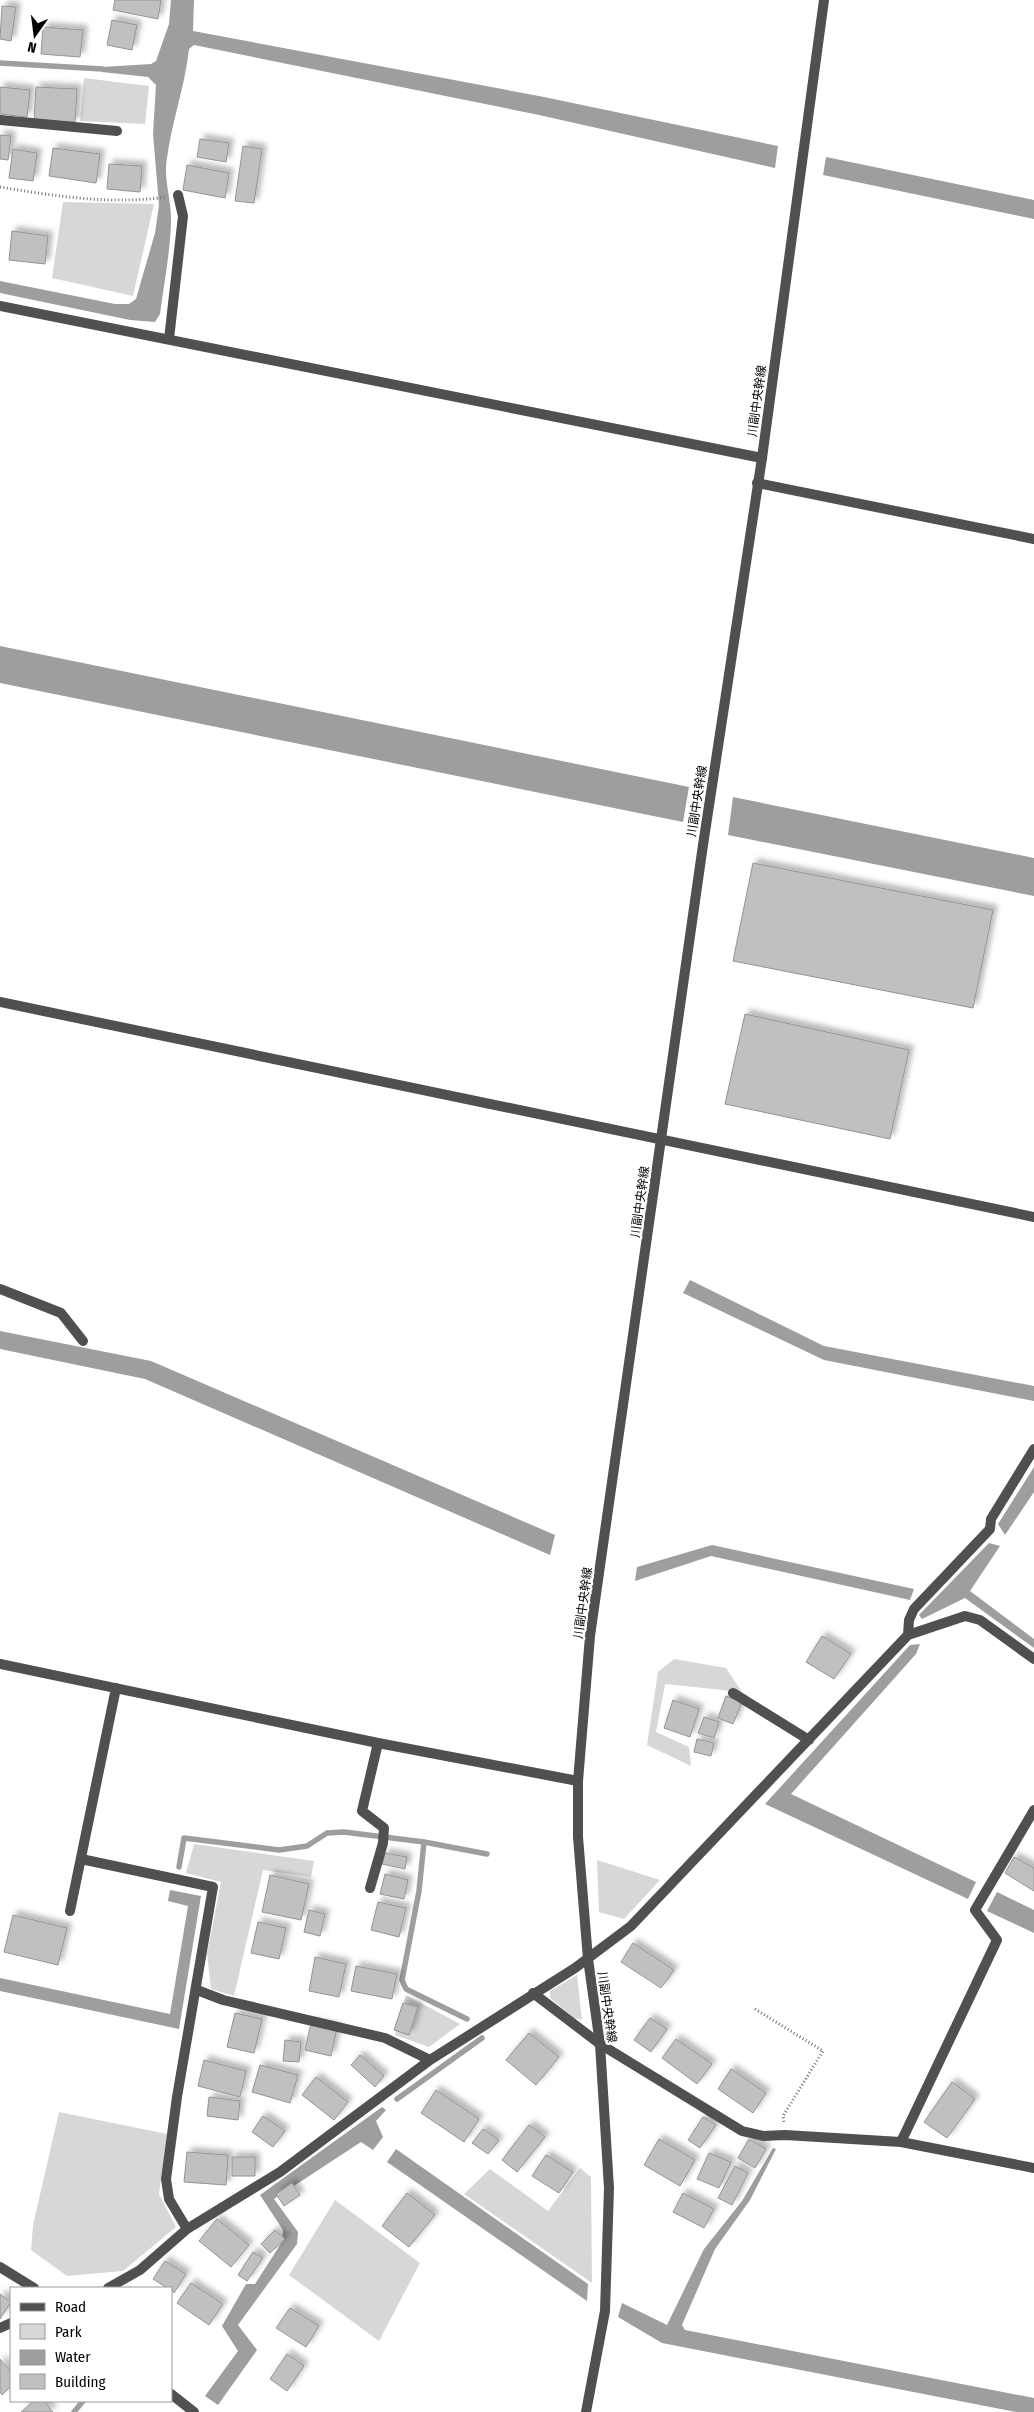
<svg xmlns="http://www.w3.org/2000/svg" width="1034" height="2412" viewBox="0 0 1034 2412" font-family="'Fira Sans Condensed','Noto Sans JP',sans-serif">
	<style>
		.green { fill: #d7d7d7 }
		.water { fill: #9e9e9e }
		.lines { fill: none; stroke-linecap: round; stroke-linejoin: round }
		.stream { stroke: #9e9e9e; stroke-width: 5.5 }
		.building { fill: #c0c0c0; stroke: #949494; filter: url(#shadow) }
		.path { stroke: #727272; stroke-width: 3; stroke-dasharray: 1 2.5; stroke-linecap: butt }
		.minor { stroke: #505050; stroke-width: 10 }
		.tertiary { stroke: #505050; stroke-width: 10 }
		.labels { text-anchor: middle; stroke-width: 4.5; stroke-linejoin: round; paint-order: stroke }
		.street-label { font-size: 12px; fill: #000; stroke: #fff }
	</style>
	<defs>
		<filter id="shadow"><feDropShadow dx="4.5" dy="-4.5" stdDeviation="2.5" flood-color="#0004"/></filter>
	</defs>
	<rect width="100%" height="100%" fill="#fff"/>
	<path class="green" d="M84,78L149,86L145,124L80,121Z
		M63,202L154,204L133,296L52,278Z
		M674,1659L726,1668L742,1692L665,1684L656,1732L689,1747L691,1766L647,1745L658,1672Z
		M194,1844L314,1861L311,1877L263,1870L234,1996L211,1989L207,1954L221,1882L186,1873Z
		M597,1860L660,1880L624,1919L599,1912Z
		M577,1975L582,2020L574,2018L550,1998V1991Z
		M406,1995L460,2024L429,2047L395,2035Z
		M59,2112L167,2134L159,2194L176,2227L123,2271L67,2276L31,2250L33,2225Z
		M580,2168L591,2177L592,2283L464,2194L490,2169L548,2211Z
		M335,2200L420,2263L379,2341L289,2275Z"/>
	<path class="water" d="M171,0H194L193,31L544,97L778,146L775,168L539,115L194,45L189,49C185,86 172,121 167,158C163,179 172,201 171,223C170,253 164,284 160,314L155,322L130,320L0,293V281L115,304H129L136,299L155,233L159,205L153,134L156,85L148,77L102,72V67L151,64L156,61L169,24Z
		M826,157L1034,200V219L823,175Z
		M0,646L689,787L683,822L0,683Z
		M733,797L1034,858V896L728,835Z
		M690,1280L824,1346L1034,1386V1401L824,1360L683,1293Z
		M0,1331L151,1361L555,1535L550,1555L145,1379L0,1349Z
		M1034,1467V1492L1005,1535L998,1524Z
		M989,1543L1000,1546L970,1591L1034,1639V1648L965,1598L922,1619L919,1615Z
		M712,1545L914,1589L910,1600L711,1556L635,1581L637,1567Z
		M920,1644L916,1654L791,1794L976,1882L968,1899L765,1804L910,1645Z
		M170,1890L201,1896L179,2029L0,1991V1978L170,2014L188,1906L168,1901Z
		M997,1892L1034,1910V1933L987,1911Z
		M382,2107L386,2110L376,2121L383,2137L373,2150L361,2142L274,2199L298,2232L297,2244L238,2325L257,2350L218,2405L205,2396L238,2351L222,2326L246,2284H255L282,2242L283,2230L260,2195Z
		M773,2148L776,2149L750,2200L715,2249L682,2325L685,2330L1034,2398V2412H1016L662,2343L618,2317L622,2303L667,2325L704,2249L742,2201Z
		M396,2149L588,2284L587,2301L387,2162Z"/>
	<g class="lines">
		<path class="stream" d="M0,63L102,69
			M424,1842L419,1891L402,1980L406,1989L467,2019
			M179,1867L184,1838L279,1850L307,1846L327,1833L344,1832L424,1842L487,1854
			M397,2099L482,2038
			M74,2412L83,2401"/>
	</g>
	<path class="building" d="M115,0H161L158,19L113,10Z
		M2,6L16,7L11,41L0,39Z
		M112,20L137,25L132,50L107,45Z
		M43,27L83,30L80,57L41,54Z
		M0,87L30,90L27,117L0,114Z
		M36,87L77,89L75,122L34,120Z
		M0,135L11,136L8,160L0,159Z
		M200,139L229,143L226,162L197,157Z
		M243,146L262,149L254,203L235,201Z
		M53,148L100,154L96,183L49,176Z
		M13,149L37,153L33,181L9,178Z
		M109,164L142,166L140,192L107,189Z
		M187,165L229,173L225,198L183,190Z
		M12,231L48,236L45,264L9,260Z
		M753,863L993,910L973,1008L733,961Z
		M745,1014L909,1050L890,1139L725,1104Z
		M822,1636L851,1654L834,1679L806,1662Z
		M726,1696L742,1702L733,1724L718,1718Z
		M673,1700L699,1709L690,1737L664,1728Z
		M704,1717L719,1722L714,1738L698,1733Z
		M697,1739L714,1743L711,1756L694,1752Z
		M385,1853L407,1857L405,1869L382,1864Z
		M1014,1857L1034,1868V1891L1005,1873Z
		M385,1874L408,1880L404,1899L380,1894Z
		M270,1875L309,1884L301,1920L262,1912Z
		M378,1902L406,1908L399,1937L371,1930Z
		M309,1910L325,1914L320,1936L304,1932Z
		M13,1915L67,1928L58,1965L4,1952Z
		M258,1922L286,1928L279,1959L251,1953Z
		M633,1943L674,1970L661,1988L621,1962Z
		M315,1957L346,1964L339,1997L309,1991Z
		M356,1966L397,1974L392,1999L351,1991Z
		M403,2003L418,2007L409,2035L394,2030Z
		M235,2013L262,2019L254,2053L227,2047Z
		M650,2018L667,2029L651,2052L634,2040Z
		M311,2023L337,2028L331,2056L305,2050Z
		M529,2033L559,2057L536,2085L506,2060Z
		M676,2039L712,2064L697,2084L662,2058Z
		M285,2040L301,2042L299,2062L283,2061Z
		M360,2055L384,2076L375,2087L351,2065Z
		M204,2060L246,2071L240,2097L198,2086Z
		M260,2065L298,2075L290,2103L252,2092Z
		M731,2069L766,2093L753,2113L718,2089Z
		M316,2077L348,2102L334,2120L302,2095Z
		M952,2082L975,2099L947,2138L924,2122Z
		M436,2090L479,2119L464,2142L421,2113Z
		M209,2097L240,2101L238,2120L207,2116Z
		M263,2116L285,2131L273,2147L252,2132Z
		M703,2117L716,2125L700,2148L688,2140Z
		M529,2125L545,2137L517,2172L502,2160Z
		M483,2129L499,2140L488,2154L472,2143Z
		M659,2139L695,2160L680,2186L644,2165Z
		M749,2139L766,2149L755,2168L738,2158Z
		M187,2152L228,2155L226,2185L184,2182Z
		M709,2153L731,2162L719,2188L697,2179Z
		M546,2155L573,2172L559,2193L532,2176Z
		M232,2157H255V2176H232Z
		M735,2166L748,2173L732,2205L718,2198Z
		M292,2183L300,2195L284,2206L276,2194Z
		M407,2193L435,2215L409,2247L382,2226Z
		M683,2193L714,2209L704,2228L673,2212Z
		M217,2219L249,2245L231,2267L199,2241Z
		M275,2230L285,2239L270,2253L261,2244Z
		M253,2252L263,2258L247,2281L238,2275Z
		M165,2261L186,2274L174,2293L171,2288H167L153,2279Z
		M191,2283L223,2304L209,2325L177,2303Z
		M0,2294L11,2302L0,2319Z
		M290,2308L319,2326L306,2347L276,2328Z
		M287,2354L304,2366L287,2391L270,2379Z
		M0,2359L11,2372V2386L2,2395L0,2392Z
		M34,2401H44L53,2412H21Z"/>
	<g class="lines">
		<path class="path" d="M0,187C54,196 112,205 166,197
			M755,2009L823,2051L783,2116L784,2122"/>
		<path class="minor" d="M0,120L117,131
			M0,306L762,458
			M169,339L183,216L178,195
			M757,483L1034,539
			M0,1002L1034,1217
			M0,1289L61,1313L83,1341
			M908,1635L909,1620L914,1609L990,1529L991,1519L1034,1449
			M0,1664L378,1743L578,1781
			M733,1693L809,1740
			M81,1859L213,1887L177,2097L166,2179L169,2199L187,2229
			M370,1888L383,1843L384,1828L362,1811L378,1743
			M70,1911L116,1688
			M197,1990L223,2000L385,2038L430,2060
			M533,1993L600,2044L742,2131L763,2136L785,2135L901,2142L1034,2168
			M901,2142L997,1940L975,1910L1034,1810
			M108,2288L140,2270L187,2229L280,2172L430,2060L575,1968L631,1926L908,1635L965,1616L980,1620L1034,1659
			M0,2328L11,2323"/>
		<path class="tertiary" d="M0,2267L34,2288
			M171,2394L194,2412
			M586,2412L605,2311L609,2188L600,2044L588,1959L578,1837V1781L590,1636L703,845L762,458L824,0"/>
	</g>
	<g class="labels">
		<g class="street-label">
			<text transform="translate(757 401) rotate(-82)" y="4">川副中央幹線</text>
			<text transform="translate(697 801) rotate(-81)" y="4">川副中央幹線</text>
			<text transform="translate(640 1202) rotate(-82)" y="4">川副中央幹線</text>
			<text transform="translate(583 1603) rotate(-82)" y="4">川副中央幹線</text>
			<text transform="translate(607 2007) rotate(82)" y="4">川副中央幹線</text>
		</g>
	</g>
	<rect x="10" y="2287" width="162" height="115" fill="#ffffff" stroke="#999999"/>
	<rect x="20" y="2303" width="25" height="8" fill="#505050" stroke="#999999"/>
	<text x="55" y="2312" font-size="15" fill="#000000">Road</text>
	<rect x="20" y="2324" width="25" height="15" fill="#d7d7d7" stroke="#999999"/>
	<text x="55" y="2337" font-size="15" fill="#000000">Park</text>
	<rect x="20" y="2350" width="25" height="15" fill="#9e9e9e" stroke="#999999"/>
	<text x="55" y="2362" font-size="15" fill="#000000">Water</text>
	<rect x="20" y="2374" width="25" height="15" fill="#c0c0c0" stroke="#999999"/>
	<text x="55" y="2387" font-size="15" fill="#000000">Building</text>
	<g transform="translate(35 35) rotate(194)" stroke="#ffffff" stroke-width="4" paint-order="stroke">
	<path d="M0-4L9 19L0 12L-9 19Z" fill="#000000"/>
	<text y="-8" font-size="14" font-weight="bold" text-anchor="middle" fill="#000000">N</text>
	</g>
</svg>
